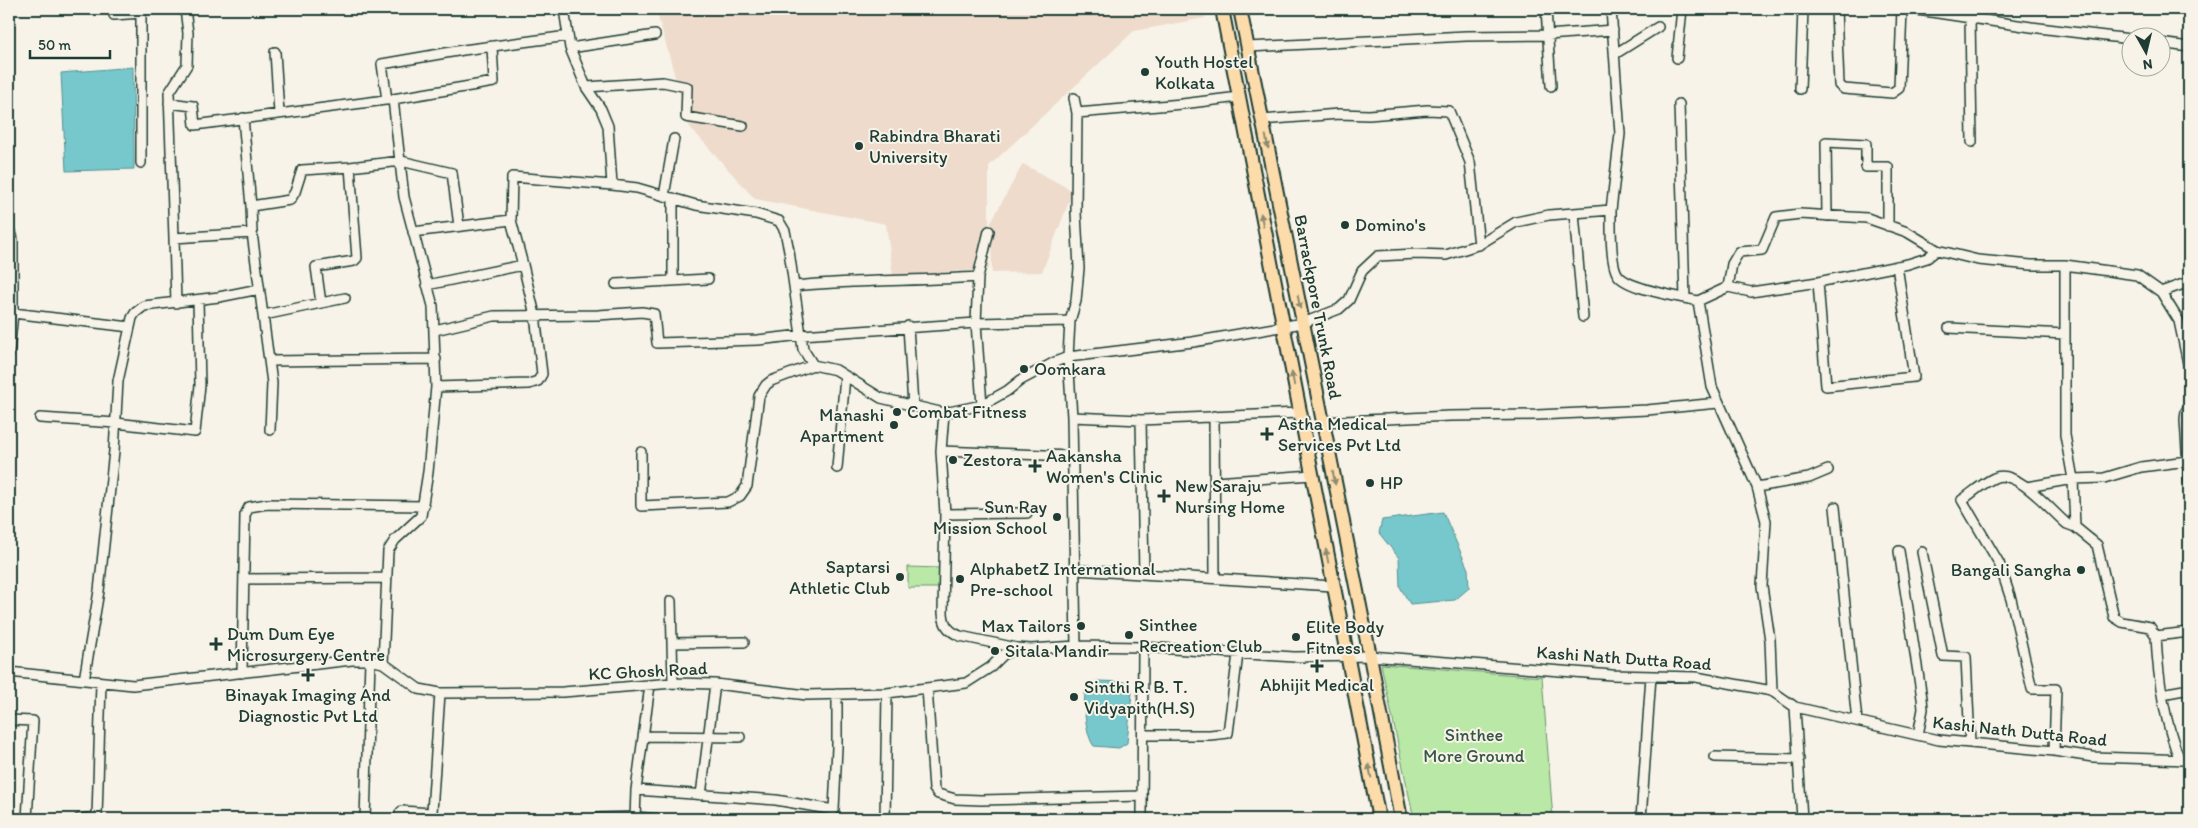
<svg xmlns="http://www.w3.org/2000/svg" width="2198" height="828" viewBox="0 0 2198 828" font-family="Itim,sans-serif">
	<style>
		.built { fill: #eedbcc }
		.green { fill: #bae8a6; stroke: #6c926d }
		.water { fill: #77c8cd; stroke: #549090 }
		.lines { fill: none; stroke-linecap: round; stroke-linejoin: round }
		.minor-casing { stroke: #1f3d34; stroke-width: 12 }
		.primary-casing { stroke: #1f3d34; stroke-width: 16 }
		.minor { stroke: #f7f3e8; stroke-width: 9 }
		.primary { stroke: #fddcac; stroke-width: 12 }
		.oneway { fill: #8e8c70 }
		.poi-dot { fill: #1f3d34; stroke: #f7f3e8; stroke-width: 2 }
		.labels { text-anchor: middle; stroke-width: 4; stroke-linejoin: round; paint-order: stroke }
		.poi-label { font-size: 18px; fill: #1f3d34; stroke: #f7f3e8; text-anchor: start }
		.street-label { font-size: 18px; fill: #1f3d34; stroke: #f7f3e8 }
		.park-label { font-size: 18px; fill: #365745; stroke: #f7f3e8 }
	</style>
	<rect width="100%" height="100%" fill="#f7f3e8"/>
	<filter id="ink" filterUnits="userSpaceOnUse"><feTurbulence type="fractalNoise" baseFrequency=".02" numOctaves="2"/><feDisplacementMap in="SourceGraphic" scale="10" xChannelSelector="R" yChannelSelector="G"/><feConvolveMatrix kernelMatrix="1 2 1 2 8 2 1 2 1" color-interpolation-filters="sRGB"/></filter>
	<g filter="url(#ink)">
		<path class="built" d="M656,9H1204L1205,18L1134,31L989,166V269L893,276L886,224L755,199L689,126Z
			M1023,164L1073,191L1042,272L992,273L991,222Z"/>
		<path class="green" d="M908,567L940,568L941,588H908Z
			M1381,664L1542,677L1553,819H1414Z"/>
		<path class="water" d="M133,67L134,169L66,171L61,73Z
			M1443,512L1468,569L1469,588L1455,600L1410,604L1400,587L1399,558L1379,533L1382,520Z
			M1098,681L1124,682L1130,685L1132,693L1127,743L1119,748L1094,746C1086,737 1082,702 1086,690C1088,684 1093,683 1098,681Z"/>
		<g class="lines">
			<defs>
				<path id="minor" d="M113,9L114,15L141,13V163
					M185,9L188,33L187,65L169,93L174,238L252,233L272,383L270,430
					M564,9L570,48L586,87L601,109L608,126L612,185L637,188L696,205L756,214L779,221L785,231L789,251L803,349L813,365
					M1546,9L1551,86
					M1836,9L1839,85L1844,89L1892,93L1899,88L1902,9
					M1911,9L2031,27L2130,39
					M1970,17L1972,142
					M2160,43L2189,47
					M1248,47L1466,36L1548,35L1613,30
					M570,48L655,35
					M275,52L279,113
					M1615,54L1658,27
					M1677,58L1682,9
					M586,87L663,82L687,87L686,117L743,126
					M1800,89L1803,9
					M387,100L382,64L463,50L568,36
					M169,103L193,106L195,125L393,99
					M1679,104L1685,298
					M1077,113L1182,104L1239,97
					M243,118L251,206
					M1262,120L1339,114L1369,115L1427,110L1449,111L1470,162L1479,245
					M350,167L401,161L452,173L459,226
					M664,196L674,139
					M673,198V281
					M1611,210C1611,225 1610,265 1618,275C1627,289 1681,297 1698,301L1712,387L1757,487L1766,521L1762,586L1770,640L1772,691
					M1574,213L1583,317
					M1827,216L1826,142L1866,144V167H1888V226
					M9,230L12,235L13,241V313H9
					M413,232L511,220
					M252,233L251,206L290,200L295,192L302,170L350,167L357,258L354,261L316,267L321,303
					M174,238L176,303
					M2065,265V435L2073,479L2075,527
					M1818,282L1826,386L1914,377L1897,266
					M616,284L708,279
					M427,285L523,265L511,220L512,177L612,185
					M794,286C855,280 917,281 978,277
					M1728,287L1751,292L1818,282L1908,264L1927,258L1937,250
					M2161,292L2189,282
					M1698,301L1728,287L1732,264L1739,252L1762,250L1776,217L1800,214L1867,218L1907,232L1937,250L1978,260L2031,265H2065L2137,275L2161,292L2179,321L2189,368
					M264,315L345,298
					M908,326L913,406
					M1949,328L2065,334
					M435,330L494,316L598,315L642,312L654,314L657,343L758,340L801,335L976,323L1070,321
					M9,353L13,313L130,327
					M269,361L436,359
					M436,387L529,384L538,381L542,374L535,315L523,265
					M982,405L976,323L978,277L989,231
					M2189,408L2186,411L2185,420L2189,482
					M944,413L941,451L1072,456
					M1214,416L1215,578
					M1072,417L1141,420L1299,413
					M40,418L116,423L195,432L200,385L198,300
					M1141,420L1144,574
					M1323,422L1450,416L1537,415L1647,410L1718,403
					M941,451L945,514L943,613C944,626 949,631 960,636L1017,648
					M641,452V506L728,502L740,496L747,486L759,396L766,385L771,381L813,365L836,370L881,398L944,413L982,405L1007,391L1021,380L1055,362L1068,357L1070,321L1076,301L1079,268L1076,213L1077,113L1074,98
					M837,468L845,376
					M1215,482L1312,475
					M1757,487L1809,478L1828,470
					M2027,487L2073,479L2104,478L2141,467L2187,461
					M1835,507L1857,721
					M945,514L1027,513
					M1899,551L1922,698L1923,709L1918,735
					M1922,552L1943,656L1966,657L1970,743
					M1076,570L1333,586
					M244,579L386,578
					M671,601L673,683
					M2156,636C2158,679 2164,721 2180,760
					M672,643L744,642
					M1076,646L1072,417L1068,357L1193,342L1303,323L1339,309L1349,300L1362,271L1378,256L1416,254L1446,255L1480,244L1516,222L1549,215L1611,210L1620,134L1611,9
					M383,663L388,551L395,540L421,516L428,472L436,387L433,306L404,197L393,99L494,82L492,47
					M9,672L133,685L352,660H370L383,663L419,689L440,693L563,692L673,683L715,684L807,695L887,693L966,683L991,667L1003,655L1017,648L1031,649L1076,646L1143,647L1294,657L1370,656L1612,675L1696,677L1772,691L1795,707L1939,740L2054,751L2093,757L2189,760
					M242,673L245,515L249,507L267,504L424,506
					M84,680L99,591L114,451L118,381L132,318L135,313L144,306L219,297L259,289
					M927,688L934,789L938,794L955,799L981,800L1142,796
					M2162,694L2189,689
					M1795,707L1802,819
					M9,720L33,721L27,819
					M1143,735H1210L1228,733L1238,654
					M643,736L740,737
					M2054,751L2056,689H2032L2011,599L1999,563L1962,500C1972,493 1983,483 1994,478C2016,467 2051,511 2067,524L2075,527L2097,545L2114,617L2122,622L2150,627L2156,636L2189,632
					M1715,757L1799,759
					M636,790L650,685
					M701,795L715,684
					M598,818L635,817L660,819
					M79,819L97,817L101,682
					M365,819L370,660
					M400,819V813L402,811L431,813L432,812L440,693
					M635,819L636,790L776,800L834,810L837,747V694
					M885,819L887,693
					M1142,819L1143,647
					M1641,819L1651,676"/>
				<path id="primary" d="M1222,9L1379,819
					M1240,9L1370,656L1401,819"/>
			</defs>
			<use href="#minor" class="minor-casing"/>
			<use href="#primary" class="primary-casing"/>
			<use href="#minor" class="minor"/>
			<use href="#primary" class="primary"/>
		</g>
		<defs><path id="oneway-solid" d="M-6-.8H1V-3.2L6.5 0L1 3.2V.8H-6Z" transform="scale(1.25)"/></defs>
		<g class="oneway">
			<use href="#oneway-solid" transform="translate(1267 142) rotate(79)"/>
			<use href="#oneway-solid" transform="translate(1262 220) rotate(-101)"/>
			<use href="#oneway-solid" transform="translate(1299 302) rotate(79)"/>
			<use href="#oneway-solid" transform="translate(1293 379) rotate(-101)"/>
			<use href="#oneway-solid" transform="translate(1334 478) rotate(79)"/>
			<use href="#oneway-solid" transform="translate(1327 556) rotate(-101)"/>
			<use href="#oneway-solid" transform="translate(1370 771) rotate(-101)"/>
		</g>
	</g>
	<g class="poi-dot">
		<circle cx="1145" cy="72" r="5"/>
		<circle cx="859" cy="146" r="5"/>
		<circle cx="1345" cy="225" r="5"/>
		<circle cx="1024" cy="369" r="5"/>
		<circle cx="897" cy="412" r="5"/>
		<circle cx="894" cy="425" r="5"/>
		<path d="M1264.5 426.5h5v5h5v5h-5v5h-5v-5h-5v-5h5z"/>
		<circle cx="953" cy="460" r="5"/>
		<path d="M1032.5 458.5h5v5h5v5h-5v5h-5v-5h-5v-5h5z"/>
		<circle cx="1370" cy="483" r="5"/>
		<path d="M1161.5 488.5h5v5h5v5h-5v5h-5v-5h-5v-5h5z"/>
		<circle cx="1057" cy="517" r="5"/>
		<circle cx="2081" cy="570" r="5"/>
		<circle cx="900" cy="577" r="5"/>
		<circle cx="960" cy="579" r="5"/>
		<circle cx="1081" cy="626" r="5"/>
		<circle cx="1129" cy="635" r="5"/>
		<circle cx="1296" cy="637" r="5"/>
		<path d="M213.5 636.5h5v5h5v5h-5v5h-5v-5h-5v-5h5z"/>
		<circle cx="995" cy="651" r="5"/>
		<path d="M1314.5 658.5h5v5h5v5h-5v5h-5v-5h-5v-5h5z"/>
		<path d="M305.5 667.5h5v5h5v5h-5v5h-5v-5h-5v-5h5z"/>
		<circle cx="1074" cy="697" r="5"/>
	</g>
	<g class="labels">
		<g class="poi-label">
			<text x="1155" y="68">Youth Hostel<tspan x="1155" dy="21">Kolkata</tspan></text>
			<text x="869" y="142">Rabindra Bharati<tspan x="869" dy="21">University</tspan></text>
			<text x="1355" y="231">Domino's</text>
			<text x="1034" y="375">Oomkara</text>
			<text x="907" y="418">Combat Fitness</text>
			<text x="884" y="421" text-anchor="end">Manashi<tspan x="884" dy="21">Apartment</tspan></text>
			<text x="1278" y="430">Astha Medical<tspan x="1278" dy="21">Services Pvt Ltd</tspan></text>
			<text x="1046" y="462">Aakansha<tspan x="1046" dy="21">Women's Clinic</tspan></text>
			<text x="963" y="466">Zestora</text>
			<text x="1380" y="489">HP</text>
			<text x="1175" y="492">New Saraju<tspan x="1175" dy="21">Nursing Home</tspan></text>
			<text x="1047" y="513" text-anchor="end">Sun Ray<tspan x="1047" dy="21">Mission School</tspan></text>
			<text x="890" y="573" text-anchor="end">Saptarsi<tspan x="890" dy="21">Athletic Club</tspan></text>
			<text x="970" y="575">AlphabetZ International<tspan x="970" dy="21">Pre-school</tspan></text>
			<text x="2071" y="576" text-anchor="end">Bangali Sangha</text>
			<text x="1139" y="631">Sinthee<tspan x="1139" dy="21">Recreation Club</tspan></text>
			<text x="1071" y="632" text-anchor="end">Max Tailors</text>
			<text x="1306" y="633">Elite Body<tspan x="1306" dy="21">Fitness</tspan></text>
			<text x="227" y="640">Dum Dum Eye<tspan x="227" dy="21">Microsurgery Centre</tspan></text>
			<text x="1005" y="657">Sitala Mandir</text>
			<text x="1317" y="691" text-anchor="middle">Abhijit Medical</text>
			<text x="1084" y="693">Sinthi R. B. T.<tspan x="1084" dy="21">Vidyapith(H.S)</tspan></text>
			<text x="308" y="701" text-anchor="middle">Binayak Imaging And<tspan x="308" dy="21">Diagnostic Pvt Ltd</tspan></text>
		</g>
		<g class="street-label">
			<text transform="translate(1318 307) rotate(79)" y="6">Barrackpore Trunk Road</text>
			<text transform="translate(1624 658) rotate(4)" y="6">Kashi Nath Dutta Road</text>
			<text transform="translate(648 671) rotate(-3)" y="6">KC Ghosh Road</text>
			<text transform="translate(2020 731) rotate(6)" y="6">Kashi Nath Dutta Road</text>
		</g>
		<g class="park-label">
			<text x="1474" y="741">Sinthee<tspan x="1474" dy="21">More Ground</tspan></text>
		</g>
	</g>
	<rect width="2198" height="828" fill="none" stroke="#f7f3e8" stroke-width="30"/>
	<rect x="15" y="15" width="2168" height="798" fill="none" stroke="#1f3d34" stroke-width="2" filter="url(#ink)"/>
	<g transform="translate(2146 52) rotate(172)"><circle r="24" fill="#f7f3e8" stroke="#a1aaa0"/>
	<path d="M0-4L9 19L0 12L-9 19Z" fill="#1f3d34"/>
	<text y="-8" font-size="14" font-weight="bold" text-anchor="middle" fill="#1f3d34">N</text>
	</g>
	<path d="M30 50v8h80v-8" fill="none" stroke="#1f3d34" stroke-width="2.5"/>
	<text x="38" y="50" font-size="15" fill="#1f3d34" stroke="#f7f3e8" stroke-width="4" paint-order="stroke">50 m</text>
</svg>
